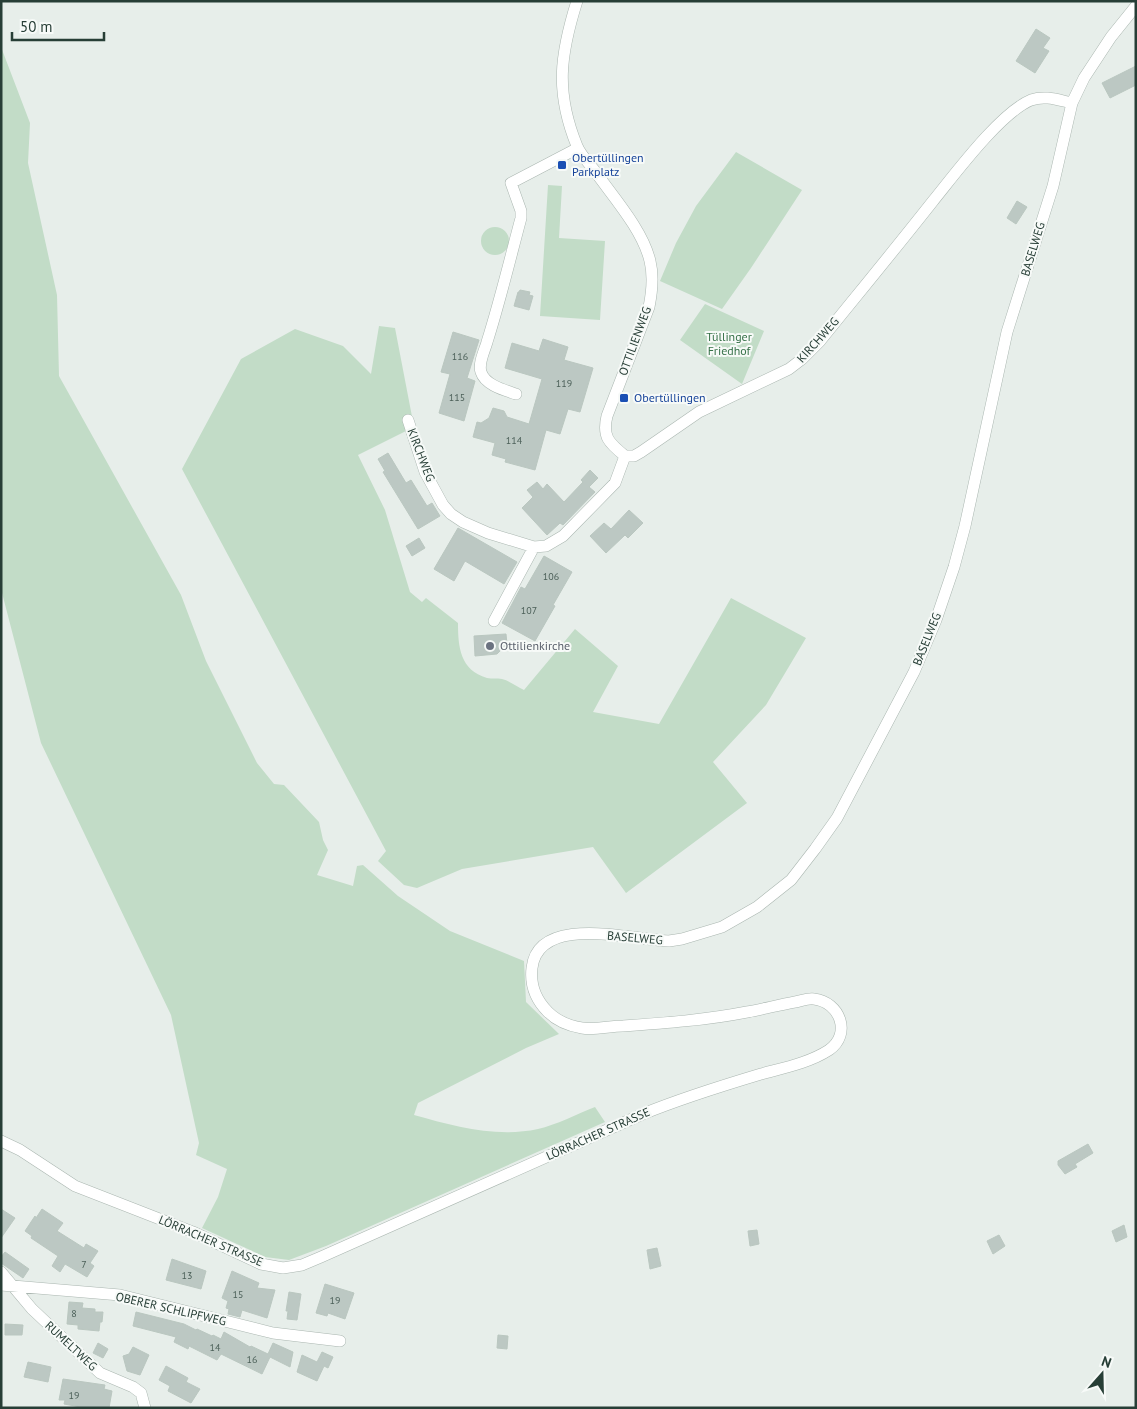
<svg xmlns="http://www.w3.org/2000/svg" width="1137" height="1409" viewBox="0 0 1137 1409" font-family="'PT Sans',sans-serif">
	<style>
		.green { fill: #c2dcc7 }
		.building { fill: #bcc8c3; stroke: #bac7c0 }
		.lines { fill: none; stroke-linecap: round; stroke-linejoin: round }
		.minor-casing { stroke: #aab6b0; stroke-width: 12 }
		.minor { stroke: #fff; stroke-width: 11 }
		.transit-dot { fill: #1a4fb4; stroke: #f7faf8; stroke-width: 2 }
		.worship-dot { fill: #6b7280; stroke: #f7faf8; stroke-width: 2 }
		.labels { text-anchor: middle; stroke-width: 4; stroke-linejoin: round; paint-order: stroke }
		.number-label { font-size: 10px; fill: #4c6059 }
		.transit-label { font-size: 12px; fill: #164399; stroke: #f7faf8; text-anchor: start }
		.street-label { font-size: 12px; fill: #273e36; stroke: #f7faf8 }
		.park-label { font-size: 12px; fill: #367148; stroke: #f7faf8 }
		.worship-label { font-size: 12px; fill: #5b616d; stroke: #f7faf8; text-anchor: start }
	</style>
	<rect width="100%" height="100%" fill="#e7eeea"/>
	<path class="green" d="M1,47L30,123L28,163L57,295L59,376L181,595L206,661L257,763L274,784L284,785L319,822L323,840L328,850L317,875L353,886L357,866L363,865L398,896L450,931L524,961L526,1002L559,1034L526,1048L418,1103L414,1115C453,1126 497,1138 538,1129C556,1125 577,1114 595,1107L605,1122L326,1246L289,1260L265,1257L202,1228L218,1197L227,1169L196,1155L199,1143L171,1015L41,743L1,589Z
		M736,152L802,190L751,268L722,309L660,281L676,243L696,206Z
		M548,185L562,186L559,238L605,241L600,320L540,316Z
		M481 241a14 14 0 1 1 28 0a14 14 0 1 1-28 0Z
		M705,304L764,331L742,384L680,340Z
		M379,326L395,328L414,427L358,455L385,510L410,592L422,602L426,598L458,623C458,647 460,670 487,678C492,679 497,678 502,679C510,681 517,687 524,690L575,629L618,666L593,712L659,724L731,598L806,638L766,705L713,762L747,803L626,893L593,847L462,869L417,888L404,885L378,861L386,851L182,469L241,359L295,329L343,346L371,374Z"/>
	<path class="building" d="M1036,29L1050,38L1043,48L1049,51L1035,73L1016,61Z
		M1136,66V85L1110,98L1102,83Z
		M1017,201L1027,207L1016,224L1007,218Z
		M520,290L530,292L529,295L533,296L529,310L514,306L518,292H519Z
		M453,332L479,340L467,378L475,381L464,421L439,413L450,374L441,372Z
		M543,339L568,347L564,360L593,368L580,412L568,409L560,434L546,430L535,470L505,462L506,459L492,455L495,443L473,437L477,422L481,423L489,418L493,408L504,411L507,417L529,424L542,379L505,368L512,343L539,351Z
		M388,453L406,483L411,480L427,506L432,503L440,516L418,529L383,472L385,471L378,459Z
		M590,470L598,478L589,487L595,492L563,525L560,523L547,535L522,508L533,497L527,490L537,482L543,489L547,484L564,502L583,482L581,480Z
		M629,510L643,523L628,538L625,535L606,553L590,536L604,523L611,529Z
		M458,528L517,562L504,584L465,561L454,581L434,569Z
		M419,538L425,548L412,556L406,546Z
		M544,556L572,572L553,605L555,606L535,641L502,623L521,587L525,589Z
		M506,634L507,644L497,654L475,656L474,636Z
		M1088,1144L1093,1153L1075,1164L1077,1167L1065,1174L1058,1165V1161Z
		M1,1209L15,1218L1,1238Z
		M42,1209L63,1223L57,1231L84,1248L86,1244L98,1251L90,1263L94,1266L87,1277L65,1264L60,1272L52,1266L58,1256L31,1238L32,1236L25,1231L35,1216L36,1218Z
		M1124,1225L1127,1237L1116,1242L1112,1231Z
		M757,1230L759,1244L750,1246L748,1231Z
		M999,1235L1005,1246L993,1254L987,1241Z
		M657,1248L661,1266L650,1269L647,1250Z
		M5,1252L29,1269L23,1278L1,1263V1257Z
		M172,1259L206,1271L201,1289L166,1280Z
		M232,1271L259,1283L257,1288L275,1290L267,1318L242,1310L240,1317L228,1314L229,1309L226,1308L228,1301L222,1298Z
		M325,1284L354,1293L345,1319L328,1313L327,1316L316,1313Z
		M289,1292L301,1294L297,1320L287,1319L288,1311H286Z
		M69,1302L83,1303L82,1308L95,1309V1312H103L102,1322H100L99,1331L78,1329V1325L67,1324Z
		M136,1312L184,1324L196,1330L197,1329L212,1336L213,1335L221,1339L224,1332L250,1347L251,1346L268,1354L273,1343L293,1352L290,1367L270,1357L262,1374L221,1354L217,1360L189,1346L188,1349L174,1342L176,1337L133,1326Z
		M5,1324L23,1325L22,1335H5Z
		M498,1335L508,1336L507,1349L497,1348Z
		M98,1343L108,1349L103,1358L93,1353Z
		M133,1347L149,1355L140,1375L127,1371L123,1356L129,1354Z
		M322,1352L333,1357L328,1368L324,1366L317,1381L297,1372L302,1355L317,1362Z
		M28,1362L51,1367L48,1382L24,1377Z
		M166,1366L188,1378L186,1382L200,1389L191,1403L168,1391L170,1386L159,1380Z
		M63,1379L105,1385L104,1389L112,1391L109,1408H86L64,1404L65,1400H59Z"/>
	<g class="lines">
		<defs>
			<path id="minor" d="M577,1C560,55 555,92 577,146C581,156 591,165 597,174C615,199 643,231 650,261C654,277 652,292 649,307L607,416C602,437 609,443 625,456
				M516,394C504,390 485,385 481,372C478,363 485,350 487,342C500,301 510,259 521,218V211L511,183L578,148
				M408,420L425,472L443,505L451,514L463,522L488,533L534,547L546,546L563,536L615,483L625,456
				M625,456H634L641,452L699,412L789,369L802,359L820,341C858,294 896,248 933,201C955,174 1000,113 1031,100C1045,95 1058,100 1072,103
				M494,621L534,547
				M1,1141L20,1150L75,1186L193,1232L261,1264L283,1268L302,1265L321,1257L643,1114C682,1098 721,1086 761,1074C783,1068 809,1063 829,1050C852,1034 840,1002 814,999C808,998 801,1001 795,1002C779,1005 763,1009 747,1012C706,1020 665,1023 623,1026C610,1026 595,1030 582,1028C570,1026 557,1021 548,1012C536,1000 530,985 532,968C538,913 633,940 669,941L682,939L722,927L757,907L791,880L815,849L837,818L914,672L936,620L954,567L965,526L1007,332L1053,186L1072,103L1084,78L1111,37L1136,6
				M1,1272L32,1309L100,1373L133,1387L141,1393L145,1408
				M1,1285L120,1295L273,1333L340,1341"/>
		</defs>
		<use href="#minor" class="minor-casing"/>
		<use href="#minor" class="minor"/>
	</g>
	<g class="transit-dot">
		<rect x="557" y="160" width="10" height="10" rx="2.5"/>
		<rect x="619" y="393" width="10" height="10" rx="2.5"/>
	</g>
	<circle class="worship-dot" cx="490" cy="646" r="5"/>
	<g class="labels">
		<g class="number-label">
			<text x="460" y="360">116</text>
			<text x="564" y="387">119</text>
			<text x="457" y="401">115</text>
			<text x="514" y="444">114</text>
			<text x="551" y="580">106</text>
			<text x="529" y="614">107</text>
			<text x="84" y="1268">7</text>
			<text x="187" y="1279">13</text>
			<text x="238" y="1298">15</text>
			<text x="335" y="1304">19</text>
			<text x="74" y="1317">8</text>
			<text x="215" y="1351">14</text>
			<text x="252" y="1363">16</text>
			<text x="74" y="1399">19</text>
		</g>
		<g class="transit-label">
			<text x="572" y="162">Obertüllingen<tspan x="572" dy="14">Parkplatz</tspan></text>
			<text x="634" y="402">Obertüllingen</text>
		</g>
		<g class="street-label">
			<text transform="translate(1033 249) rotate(-73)" y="4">BASELWEG</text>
			<text transform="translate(818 340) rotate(-48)" y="4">KIRCHWEG</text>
			<text transform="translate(635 341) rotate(-70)" y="4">OTTILIENWEG</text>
			<text transform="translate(421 455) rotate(69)" y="4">KIRCHWEG</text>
			<text transform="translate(927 639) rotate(-68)" y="4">BASELWEG</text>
			<text transform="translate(635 938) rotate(5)" y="4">BASELWEG</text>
			<text transform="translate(598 1134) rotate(-24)" y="4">LÖRRACHER STRASSE</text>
			<text transform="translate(211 1241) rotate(23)" y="4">LÖRRACHER STRASSE</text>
			<text transform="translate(171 1309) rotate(13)" y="4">OBERER SCHLIPFWEG</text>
			<text transform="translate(71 1346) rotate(43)" y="4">RUMELTWEG</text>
		</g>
		<g class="park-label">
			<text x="729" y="341">Tüllinger<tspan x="729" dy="14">Friedhof</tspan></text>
		</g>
		<g class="worship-label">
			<text x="500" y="650">Ottilienkirche</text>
		</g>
	</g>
	<rect width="1137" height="1409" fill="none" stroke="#273e36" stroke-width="5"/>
	<g transform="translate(1102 1374) rotate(20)" stroke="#f7faf8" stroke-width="4" paint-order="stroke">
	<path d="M0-4L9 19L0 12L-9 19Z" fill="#273e36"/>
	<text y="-8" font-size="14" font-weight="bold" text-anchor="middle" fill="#273e36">N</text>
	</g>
	<path d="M12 32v8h92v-8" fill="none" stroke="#273e36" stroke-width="2.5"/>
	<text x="20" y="32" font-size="15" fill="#273e36" stroke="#f7faf8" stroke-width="4" paint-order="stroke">50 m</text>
</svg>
